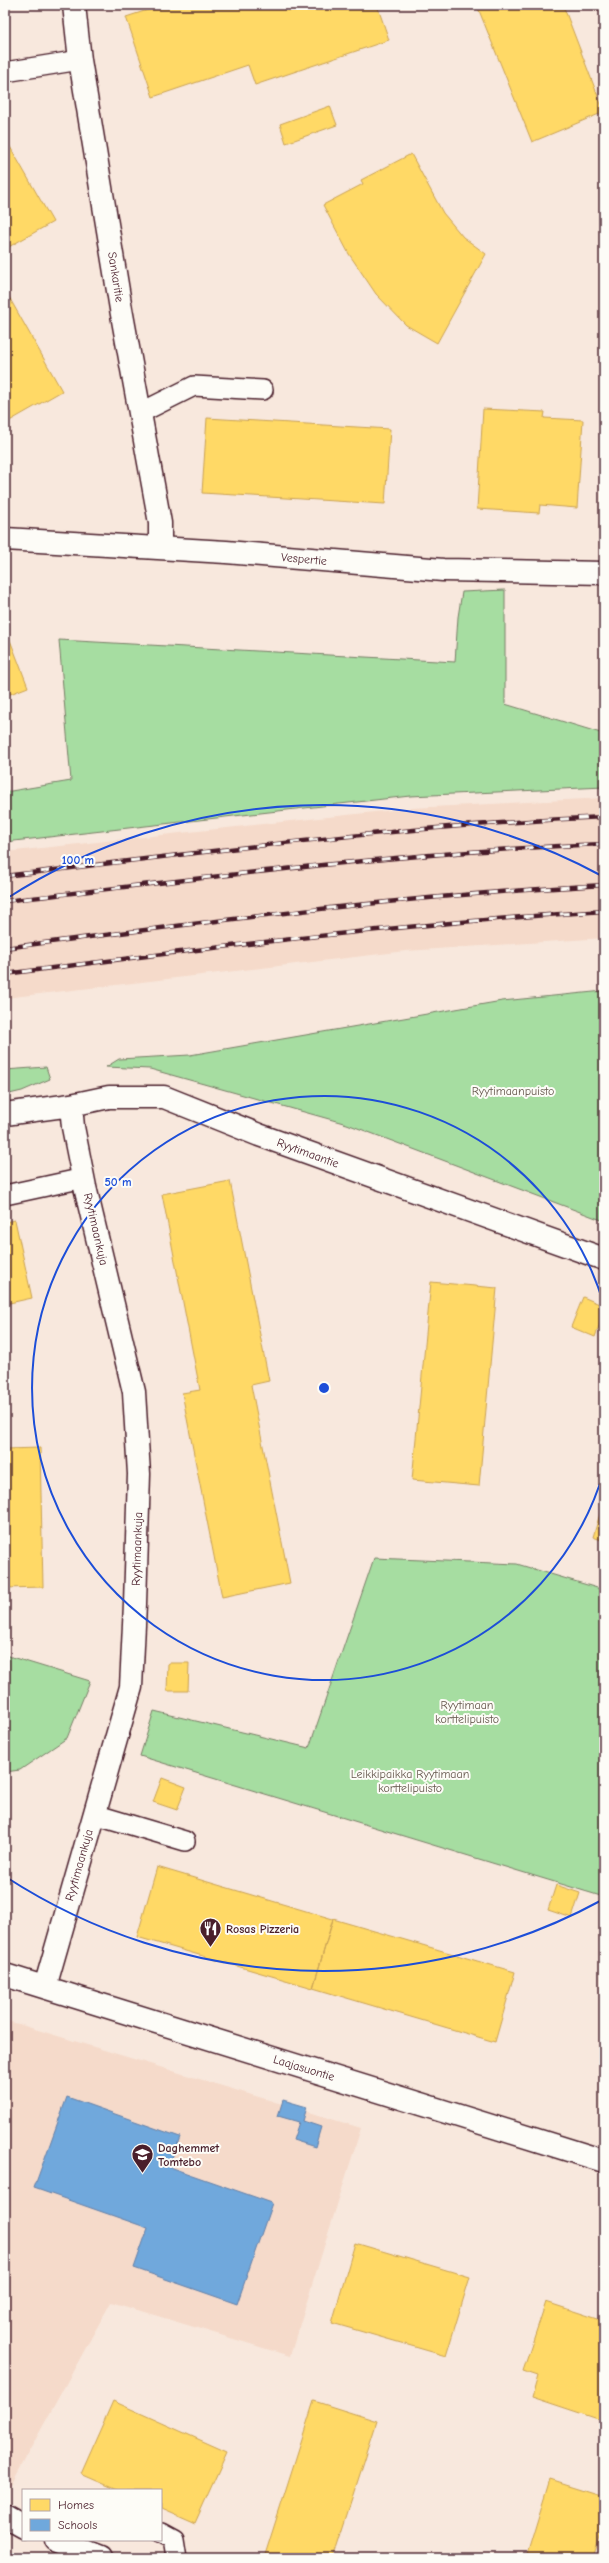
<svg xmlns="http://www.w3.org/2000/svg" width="609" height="2563" viewBox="0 0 609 2563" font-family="'Comic Neue',sans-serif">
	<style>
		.built { fill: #f5daca }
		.green { fill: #a6dda1; stroke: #787e66 }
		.homes { fill: #ffd966; stroke: #c9a154 }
		.schools { fill: #6fa8dc; stroke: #647fa7 }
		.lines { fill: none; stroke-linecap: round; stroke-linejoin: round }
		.service-casing { stroke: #4a1f2b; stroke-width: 22 }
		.minor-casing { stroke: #4a1f2b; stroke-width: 25 }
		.service { stroke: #fdfcf7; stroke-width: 19 }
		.minor { stroke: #fdfcf7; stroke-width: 22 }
		.rail-casing { stroke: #4a1f2b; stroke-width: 4.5 }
		.rail { stroke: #fdfcf7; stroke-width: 3; stroke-dasharray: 9; stroke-linecap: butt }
		.ring { fill: none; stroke: #1d4ed8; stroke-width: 2 }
		.labels { text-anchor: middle; stroke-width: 4; stroke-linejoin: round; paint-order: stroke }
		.street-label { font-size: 12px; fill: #4a1f2b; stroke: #fdfcf7 }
		.park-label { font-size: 12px; fill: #66584e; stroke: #fdfcf7 }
		.poi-label { font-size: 12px; font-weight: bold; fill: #4a1f2b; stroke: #fdfcf7; text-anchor: start }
		.centre { fill: #1d4ed8; stroke: #fdfcf7; stroke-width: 2 }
		.ring-label { font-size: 12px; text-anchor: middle; font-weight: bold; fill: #1d4ed8; stroke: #fdfcf7; stroke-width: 4; stroke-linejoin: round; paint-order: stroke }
	</style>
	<rect width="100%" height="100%" fill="#f8e8dd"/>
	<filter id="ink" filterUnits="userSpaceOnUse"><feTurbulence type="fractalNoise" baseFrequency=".025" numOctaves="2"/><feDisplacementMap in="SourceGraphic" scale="8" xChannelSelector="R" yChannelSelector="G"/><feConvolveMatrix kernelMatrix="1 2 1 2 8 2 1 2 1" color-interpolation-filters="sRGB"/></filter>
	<g filter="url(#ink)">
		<path class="built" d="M604,798V938L406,951L5,998V852L412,808Z
			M5,2020L361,2128L290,2356L111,2302L10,2486L5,2484Z"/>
		<path class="green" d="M505,590V704L604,734V787L410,796L5,842V792L71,781L59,640L455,662L458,617L462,592Z
			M604,991V1221L347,1124L150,1069L106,1067L119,1059L190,1055L502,1001Z
			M46,1067L50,1079L22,1091L5,1095V1070Z
			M374,1558L517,1564L604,1590V1897L140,1756L154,1711L309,1748Z
			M5,1655L90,1681L67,1738L20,1770L5,1772Z"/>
		<path class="homes" d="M163,5H377L389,40L255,85L248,65L153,97L126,17Z
			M486,5H563L604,112L532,142L478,8Z
			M330,106L337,125L286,143L280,124Z
			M5,138L53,222L5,249Z
			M411,154L443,213L463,237L486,254L437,343L406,325L376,294L349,254L323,205L363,184L361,180Z
			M5,290L62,391L6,423L5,421Z
			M483,409L545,412L544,418L583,420L577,508L540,505L539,513L477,509Z
			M207,418L390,429L385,504L202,493Z
			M604,617V687H600Z
			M5,627L28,687L5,696Z
			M230,1181L269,1381L251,1385L290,1583L222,1597L182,1393L200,1390L162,1194Z
			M15,1220L32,1298L5,1304V1222Z
			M431,1282L497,1288L479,1486L412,1480Z
			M583,1297L604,1306V1313L595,1337L571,1327Z
			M40,1448L43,1587L5,1588V1449Z
			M604,1501V1541L593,1537Z
			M168,1663H189L188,1691H167Z
			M162,1778L186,1787L177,1810L153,1802Z
			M157,1867L333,1919L313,1988L137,1937Z
			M556,1885L580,1893L572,1918L548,1910Z
			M333,1919L515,1972L495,2042L313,1988Z
			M355,2243L470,2277L446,2356L332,2323Z
			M546,2302L604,2321V2421L532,2397L538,2376L523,2371Z
			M113,2401L227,2452L195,2523L161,2508V2490H120L81,2473Z
			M314,2401L377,2421L333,2558H264Z
			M550,2479L604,2496V2526L594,2558H526Z"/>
		<path class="schools" d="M67,2097L180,2137L169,2167L272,2203L237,2304L134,2268L148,2228L34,2188Z
			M283,2100L307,2107L303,2121L321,2127L315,2147L293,2140L299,2122L278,2116Z"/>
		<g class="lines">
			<defs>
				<path id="service" d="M5,72L80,60
					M140,413L194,386L263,390
					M5,1195L84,1178
					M94,1814L185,1841
					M161,2532L174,2539L177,2558"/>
				<path id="minor" d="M74,5L80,60L121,309L160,523V548
					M5,539L226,552L443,570L604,573
					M5,1114L71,1105L109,1097H164L259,1135L604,1259
					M5,1975L604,2161
					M45,1987L131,1687L135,1604L139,1474L134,1392L85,1187L73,1127L71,1105
					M5,2517L23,2527
					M56,2540L102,2558"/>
			</defs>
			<use href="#service" class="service-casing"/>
			<use href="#minor" class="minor-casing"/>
			<use href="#service" class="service"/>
			<use href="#minor" class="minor"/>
			<defs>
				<path id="rail" d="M5,876C204,852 403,826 604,817
					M5,901C204,878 404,852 604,844
					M5,948C204,922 403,896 604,885
					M5,974C204,948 403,924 604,911"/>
			</defs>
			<use href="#rail" class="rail-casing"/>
			<use href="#rail" class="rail"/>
		</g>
	</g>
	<g class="ring">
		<path d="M604 1471A292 292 0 1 1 604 1305"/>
		<path d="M602 1900A583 583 0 0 1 6 1877M6 899A583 583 0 0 1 602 876"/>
	</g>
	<defs>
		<symbol id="restaurant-pin" viewBox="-11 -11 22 30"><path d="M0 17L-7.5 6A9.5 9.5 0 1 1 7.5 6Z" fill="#4a1f2b" stroke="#fdfcf7"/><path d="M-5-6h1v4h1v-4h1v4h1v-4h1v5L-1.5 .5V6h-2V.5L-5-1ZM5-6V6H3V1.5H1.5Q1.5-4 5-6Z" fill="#fff"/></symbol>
		<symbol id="school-pin" viewBox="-11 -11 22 30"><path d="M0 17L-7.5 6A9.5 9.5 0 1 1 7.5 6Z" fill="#4a1f2b" stroke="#fdfcf7"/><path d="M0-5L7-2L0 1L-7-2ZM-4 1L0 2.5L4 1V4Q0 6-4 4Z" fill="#fff"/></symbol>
	</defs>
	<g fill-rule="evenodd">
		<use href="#restaurant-pin" x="198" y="1916" width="25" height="34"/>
		<use href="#school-pin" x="130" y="2142" width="25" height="34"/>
	</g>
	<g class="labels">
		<g class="street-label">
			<text transform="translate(116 277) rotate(81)" y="4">Sankaritie</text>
			<text transform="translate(304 559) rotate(5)" y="4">Vespertie</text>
			<text transform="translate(308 1153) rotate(20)" y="4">Ryytimaantie</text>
			<text transform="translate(96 1229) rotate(77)" y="4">Ryytimaankuja</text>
			<text transform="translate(137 1549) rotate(-88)" y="4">Ryytimaankuja</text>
			<text transform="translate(79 1865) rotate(-74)" y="4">Ryytimaankuja</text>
			<text transform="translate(304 2068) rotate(17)" y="4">Laajasuontie</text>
		</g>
		<g class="park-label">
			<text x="513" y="1095">Ryytimaanpuisto</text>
			<text x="467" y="1709">Ryytimaan<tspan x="467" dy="14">korttelipuisto</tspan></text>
			<text x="410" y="1778">Leikkipaikka Ryytimaan<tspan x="410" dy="14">korttelipuisto</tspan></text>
		</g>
		<g class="poi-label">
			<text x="226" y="1933">Rosas Pizzeria</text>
			<text x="158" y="2152">Daghemmet<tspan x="158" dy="14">Tomtebo</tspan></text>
		</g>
	</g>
	<circle cx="324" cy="1388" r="6" class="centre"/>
	<g class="ring-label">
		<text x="78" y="864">100 m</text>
		<text x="118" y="1186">50 m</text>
	</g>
	<rect width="609" height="2563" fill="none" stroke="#fdfcf7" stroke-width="20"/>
	<rect x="10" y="10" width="589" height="2543" fill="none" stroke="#4a1f2b" stroke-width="1.5" filter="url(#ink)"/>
	<rect x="22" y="2489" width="140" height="52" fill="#fdfcf7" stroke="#b5a4a5"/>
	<rect x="30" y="2499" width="20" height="12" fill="#ffd966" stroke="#b5a4a5"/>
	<text x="58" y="2509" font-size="12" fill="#4a1f2b">Homes</text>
	<rect x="30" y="2519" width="20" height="12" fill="#6fa8dc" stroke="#b5a4a5"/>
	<text x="58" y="2529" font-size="12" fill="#4a1f2b">Schools</text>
</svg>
